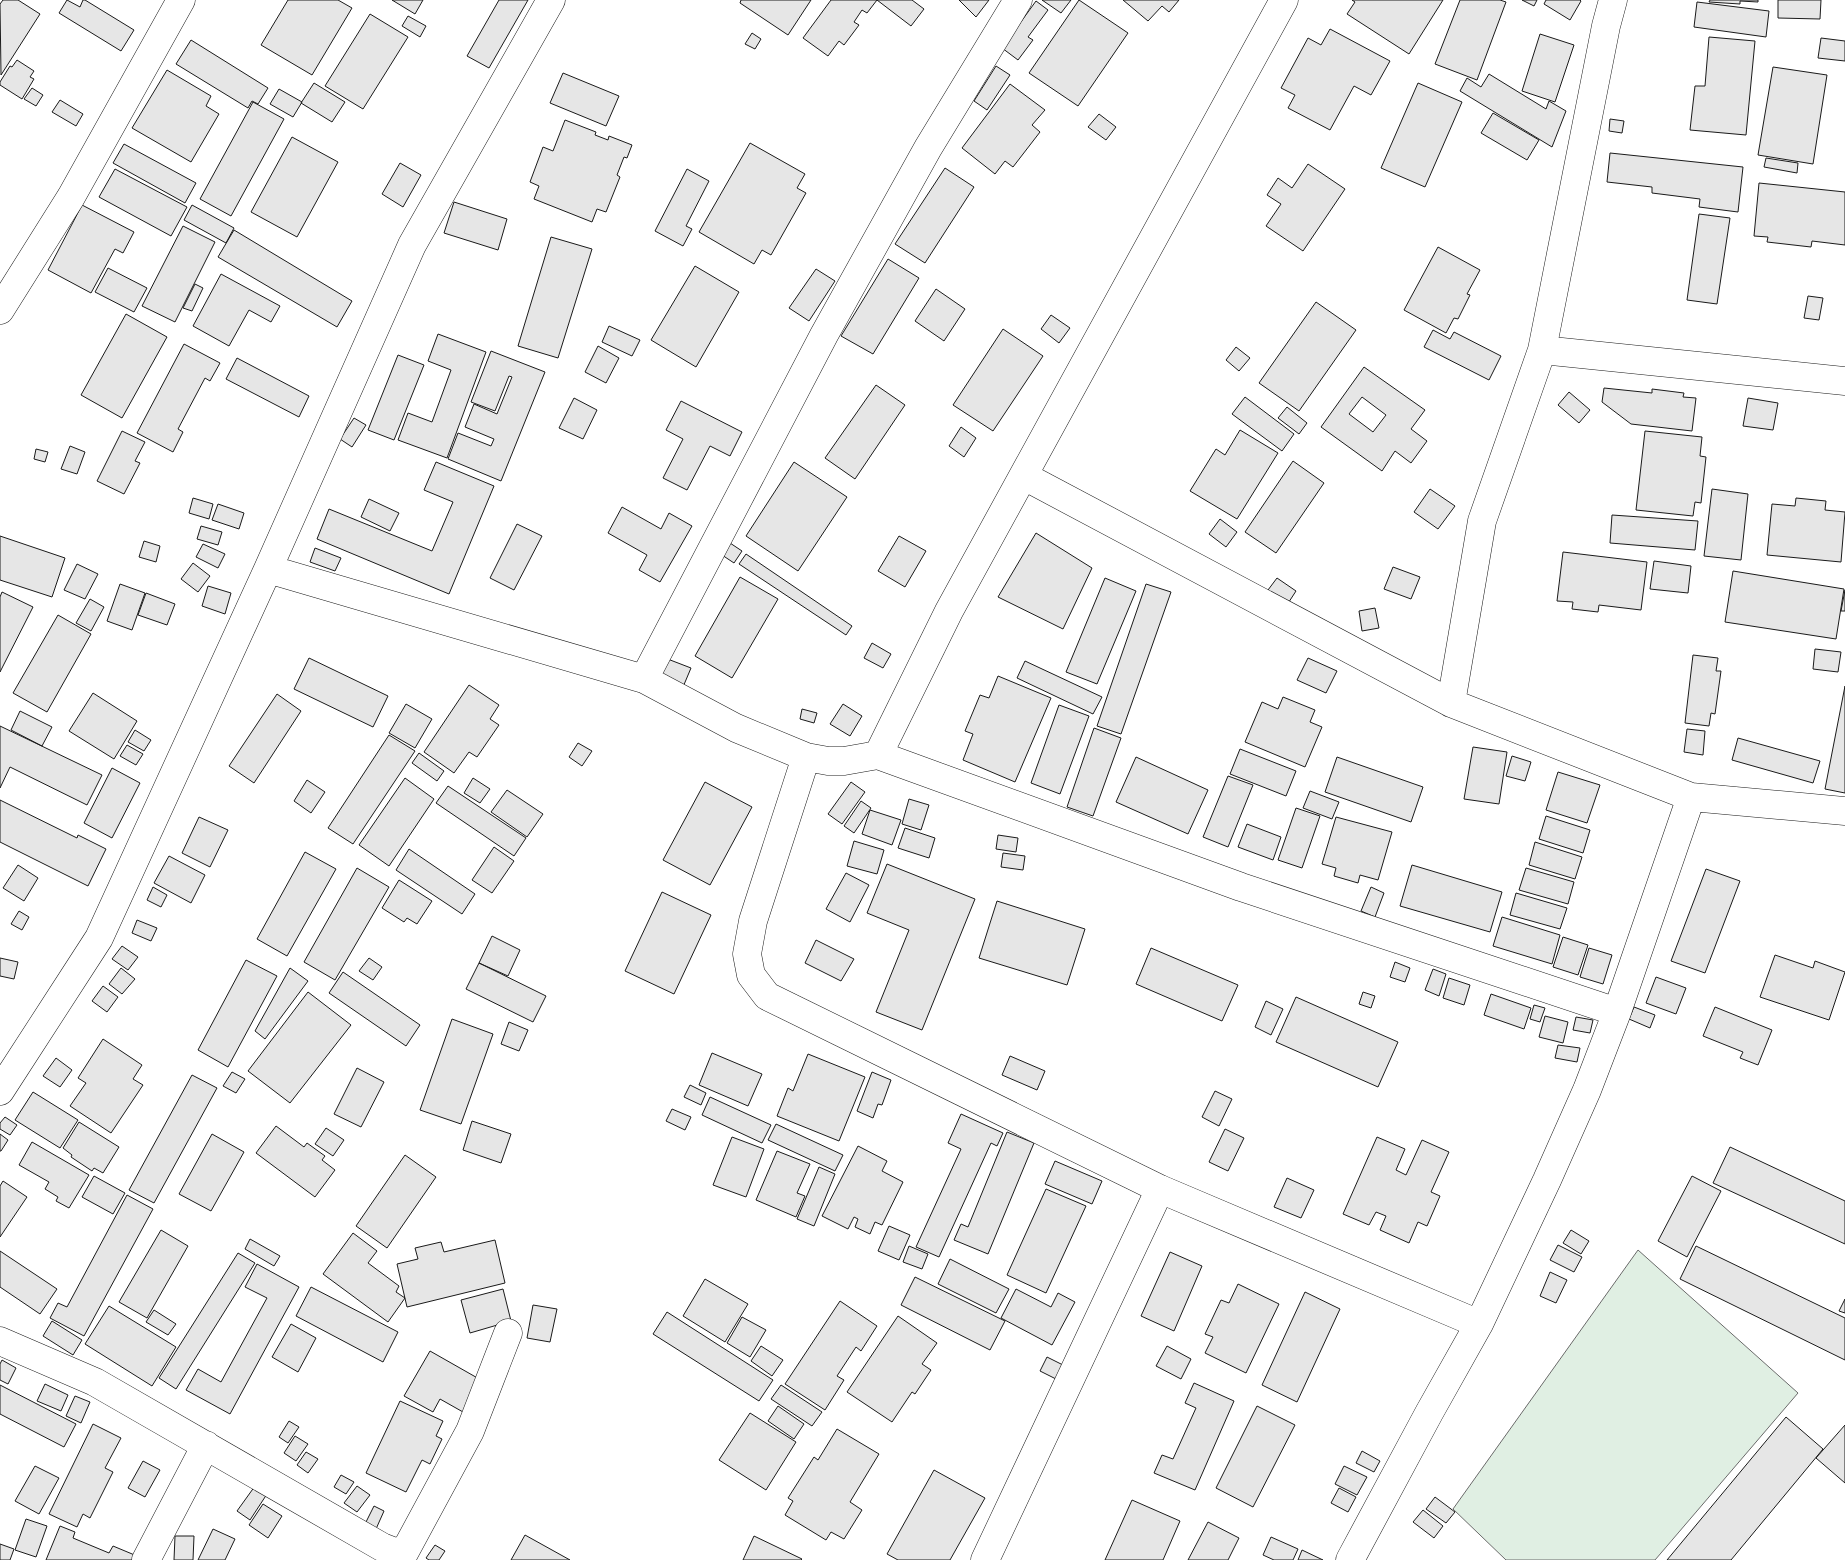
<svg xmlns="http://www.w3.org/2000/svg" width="1845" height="1560" viewBox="0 0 1845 1560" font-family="'Sofia Sans Condensed',sans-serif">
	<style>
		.green { fill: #e0efe3; stroke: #6a6a6a }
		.building { fill: #e6e6e6; stroke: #1a1a1a; fill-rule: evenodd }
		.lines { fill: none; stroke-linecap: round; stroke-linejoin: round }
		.minor-casing { stroke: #1a1a1a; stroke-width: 29 }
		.minor { stroke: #fff; stroke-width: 28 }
	</style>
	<rect width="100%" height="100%" fill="#fff"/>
	<path class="green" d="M1638,1250L1798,1393L1655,1560H1506L1453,1509Z"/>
	<path class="building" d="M3,0H18L40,14L1,75L0,4Z
		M67,0L80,7L83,0H85L134,30L121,51L59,13Z
		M288,0H338L352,8L312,75L261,45Z
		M392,0H423L415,14Z
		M499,0H528L489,68L467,56Z
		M741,0H811L788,35L740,3Z
		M831,0H877L867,13L862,10L854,22L859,25L844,45L839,41L828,56L803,38Z
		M877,0H912L924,9L911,26Z
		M959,0H989L976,17Z
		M1042,0H1071L1061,13Z
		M1079,0L1128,33L1078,106L1029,73Z
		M1123,0H1179L1169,12L1162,6L1148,21Z
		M1352,0H1443L1409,54L1347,14L1355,2Z
		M1460,0H1500L1506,2L1477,80L1435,64Z
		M1522,0H1537L1534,6Z
		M1546,0H1580L1581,1L1570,20L1544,4Z
		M1710,0H1758V2L1740,1V4L1709,2Z
		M1778,0H1821L1820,19L1778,18Z
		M1036,1L1048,10L1028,37L1033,40L1018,60L1002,48Z
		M1697,2L1769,11L1766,37L1694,27Z
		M370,14L408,37L363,109L325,86Z
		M408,16L426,26L420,37L402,26Z
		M1330,29L1390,61L1371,95L1354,86L1330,130L1288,108L1295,95L1281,88L1308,38L1321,45Z
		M752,33L761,39L755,49L745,44Z
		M1540,34L1574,45L1555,102L1522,91Z
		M1709,37L1755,41L1746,135L1690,130L1695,86H1705Z
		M1821,38L1845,41V61L1818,58Z
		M191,40L268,88L258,104L252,101L248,108L176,64Z
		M17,60L34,71L30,77L34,79L22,99L0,85V82L10,66L12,67Z
		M996,66L1010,75L987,110L974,101Z
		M1773,67L1827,75L1813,164L1758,155Z
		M167,70L211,96L206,106L219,114L191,162L132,128Z
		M563,73L619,96L606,126L550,103Z
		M1489,74L1546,109L1549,101L1566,111L1552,147L1460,91L1467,78L1481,87Z
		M314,83L345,102L332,122L301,103Z
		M1418,83L1462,102L1425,187L1381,168Z
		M1010,84L1045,110L1032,125L1040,132L1013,167L1005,161L995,174L962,148Z
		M32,88L43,95L36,106L24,99Z
		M279,89L302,102L293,117L270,104Z
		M60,100L83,114L76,126L52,112Z
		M253,102L284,119L231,216L200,199Z
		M1493,113L1539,140L1527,160L1481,133Z
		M1099,114L1116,127L1106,140L1088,127Z
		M1610,119L1624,121L1622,133L1609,131Z
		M565,120L596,132L595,135L608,140L609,136L632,145L627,158L624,157L617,175L620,177L606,212L597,209L592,222L534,199L539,186L530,182L543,147L553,151Z
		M292,137L338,162L297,237L251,212Z
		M750,143L805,174L797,188L806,193L771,255L762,250L754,264L699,232Z
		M124,144L196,183L185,203L113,163Z
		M1610,153L1743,167L1738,212L1699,207L1700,199L1652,193V187L1607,182Z
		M1766,158L1798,163L1797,173L1764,167Z
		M400,163L421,175L403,207L382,194Z
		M1308,164L1345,189L1303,251L1266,226L1281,204L1267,195L1278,178L1292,188Z
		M945,168L974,187L925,263L895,244Z
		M115,169L187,207L171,236L99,197Z
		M687,169L709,181L686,226L692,229L683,246L655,231Z
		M1759,183L1845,192V245L1812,241L1811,247L1767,242L1768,237L1754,236Z
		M454,202L507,219L498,250L444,233Z
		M82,205L134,232L123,253L115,249L91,293L48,270Z
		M192,205L234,228L226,243L184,220Z
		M1699,214L1730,218L1717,304L1687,300Z
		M183,226L215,242L175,322L142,306Z
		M234,230L352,301L337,327L218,257Z
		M551,237L592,249L558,358L518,346Z
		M1438,247L1480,270L1467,294L1470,295L1458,319L1454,318L1446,333L1404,310Z
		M888,259L919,278L873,354L841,336Z
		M695,266L739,292L696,367L651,340Z
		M108,268L147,288L134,312L95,292Z
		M816,269L835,281L809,321L789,308Z
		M221,274L280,306L271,322L249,310L229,346L193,326Z
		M195,284L203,288L192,311L183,308Z
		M936,289L965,309L944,341L915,321Z
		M1808,296L1823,298L1819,320L1804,318Z
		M1316,302L1356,330L1299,411L1259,383Z
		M126,314L167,337L122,418L81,395Z
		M1051,315L1070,328L1059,343L1041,329Z
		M609,326L640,340L632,356L602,342Z
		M1003,329L1043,356L993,431L953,405Z
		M1433,330L1450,339L1454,332L1501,356L1489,380L1424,347Z
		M438,334L486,352L447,458L398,440L408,413L432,422L451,370L428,361Z
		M184,344L220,363L210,381L205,378L178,429L183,432L173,452L137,433Z
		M598,346L619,358L606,383L585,372Z
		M1236,347L1250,358L1239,371L1226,360Z
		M491,351L545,372L501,481L448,459L458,433L491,446L494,439L465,427L474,404L497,414L512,377L509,376L495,411L471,402Z
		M398,355L424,365L394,440L368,430Z
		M237,358L309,396L299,417L226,379Z
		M1364,367L1425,410L1411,429L1427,441L1411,463L1395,451L1382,471L1321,427ZM1362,397L1386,415L1373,432L1349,414Z
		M876,385L905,405L855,479L825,458Z
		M1604,388L1652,393V389L1684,393L1683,397L1696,398L1692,431L1631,424L1602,402Z
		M1569,392L1590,410L1579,423L1558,405Z
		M1245,397L1294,434L1282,451L1232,414Z
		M574,398L597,410L583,439L559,428Z
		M1748,398L1778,403L1773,430L1743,426Z
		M681,401L742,432L730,456L710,446L687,490L663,478L683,439L666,430Z
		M1287,407L1307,423L1299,434L1278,418Z
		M354,418L366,425L352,447L340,439Z
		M961,427L976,438L964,457L949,446Z
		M1240,430L1278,453L1237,519L1190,491L1216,449L1225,455Z
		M122,431L145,442L135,461L140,463L124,494L97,481Z
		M1645,431L1702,437L1700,456L1706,457L1701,503L1695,502L1693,516L1636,510Z
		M70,446L85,452L77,474L61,469Z
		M36,449L48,452L45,462L34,459Z
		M1293,461L1324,483L1276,553L1245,532Z
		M436,462L494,486L449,594L317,539L329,509L432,551L453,502L424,490Z
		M794,462L847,497L798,571L746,536Z
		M1430,489L1455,506L1438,529L1414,512Z
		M1712,489L1748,494L1741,560L1704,556Z
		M193,498L213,504L209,519L189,513Z
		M1796,498L1826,501L1825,510L1845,512L1841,562L1767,555L1772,504L1795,506Z
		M369,499L399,513L390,531L361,517Z
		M218,504L244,513L239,529L212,520Z
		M622,507L661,529L669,513L692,526L660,582L639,570L647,555L608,533Z
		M1612,515L1698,521L1695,550L1610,543Z
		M1220,519L1237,532L1226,547L1209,534Z
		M517,524L542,536L514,590L490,578Z
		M201,526L222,532L218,545L197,539Z
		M1036,533L1092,568L1063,629L998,597Z
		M0,536L65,558L52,597L0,580Z
		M899,536L926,551L905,587L878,571Z
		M144,541L160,546L156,562L139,557Z
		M730,543L742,551L734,563L722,555Z
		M203,544L225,554L218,568L196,557Z
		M315,548L341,558L335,571L310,562Z
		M1563,552L1647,562L1641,610L1599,605L1598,612L1572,609L1573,602L1557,601Z
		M746,554L852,626L846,635L739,564Z
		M1654,561L1691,566L1688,593L1650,589Z
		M193,563L210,576L198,592L181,579Z
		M77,564L98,574L85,599L64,590Z
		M1393,567L1420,577L1411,599L1384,589Z
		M1733,571L1844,589L1836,639L1725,622Z
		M740,577L778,599L732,678L695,656Z
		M1105,578L1136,591L1097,684L1066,672Z
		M1277,578L1296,591L1285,608L1265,594Z
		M120,584L145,593L132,630L107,621Z
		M1146,584L1171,592L1121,734L1097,726Z
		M208,586L231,593L225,614L202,606Z
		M1845,590V611H1841Z
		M2,592L33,607L0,672V597Z
		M146,593L175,604L167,625L138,615Z
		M90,599L104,607L91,631L76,623Z
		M1375,608L1379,628L1362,631L1359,611Z
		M58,615L91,634L47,712L13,693Z
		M872,643L891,654L883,668L864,658Z
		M1815,649L1841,652L1838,672L1813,669Z
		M1693,655L1718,658L1716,671H1721L1715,714L1711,713L1709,726L1685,723Z
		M309,658L388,696L373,727L294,689Z
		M665,658L691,668L683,687L657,676Z
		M1308,658L1337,671L1326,693L1297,680Z
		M1025,661L1102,697L1093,714L1017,678Z
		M998,676L1051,698L1015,782L963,760L973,734L965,731L980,695L989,698Z
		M469,685L499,705L490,719L499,725L477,757L469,752L454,773L424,752Z
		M1845,686V793L1825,789Z
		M93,693L137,721L114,759L69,731Z
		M277,694L301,711L254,783L229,766Z
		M1283,697L1315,710L1310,722L1322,727L1305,767L1245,742L1262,702L1278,709Z
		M406,704L432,719L415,748L389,733Z
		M843,704L862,716L850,736L830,724Z
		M1059,705L1089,716L1060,794L1031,783Z
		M802,709L817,713L814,723L800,719Z
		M20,711L52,727L42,746L11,730Z
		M0,726L102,775L87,805L10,767L0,788Z
		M1094,728L1121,738L1093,816L1067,807Z
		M1687,729L1705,731L1703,755L1684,752Z
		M135,730L151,740L144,751L128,742Z
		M389,735L415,751L353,844L328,828Z
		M1738,738L1820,761L1813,783L1732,760Z
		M578,743L592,751L582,766L569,757Z
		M127,745L143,754L136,765L120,756Z
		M1473,747L1507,752L1499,804L1464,799Z
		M1240,749L1296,771L1286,796L1230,774Z
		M419,753L444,771L437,781L412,763Z
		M1512,756L1531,762L1525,781L1506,776Z
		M1136,757L1208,790L1188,834L1116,802Z
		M1337,757L1423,787L1411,822L1325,792Z
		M112,768L140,783L112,838L84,823Z
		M1558,772L1600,785L1587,823L1546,810Z
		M1228,776L1253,785L1228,847L1203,837Z
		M405,778L434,799L389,866L359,845Z
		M473,778L490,789L480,803L464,793Z
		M307,780L325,792L311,813L294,801Z
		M705,782L752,807L710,885L663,860Z
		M851,782L865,792L842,824L828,814Z
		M448,786L526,838L514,856L436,803Z
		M507,790L543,814L527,837L491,812Z
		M1310,791L1339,802L1332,819L1303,808Z
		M909,799L929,805L921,830L902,824Z
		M0,800L77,838L78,835L106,849L88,886L0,842Z
		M861,801L871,808L854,833L844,826Z
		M1296,808L1320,816L1302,868L1278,860Z
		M870,810L901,820L892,845L862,834Z
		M1546,816L1590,830L1583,853L1539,839Z
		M199,817L228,830L210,867L182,853Z
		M1336,817L1392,832L1378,880L1360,875L1358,883L1334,876L1336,868L1322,864Z
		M1247,824L1281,837L1273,860L1238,847Z
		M905,828L935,838L929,858L898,848Z
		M998,835L1018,838L1016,852L996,849Z
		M854,841L884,850L877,874L847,866Z
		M1535,842L1582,857L1575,879L1529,865Z
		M494,847L514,861L492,893L472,880Z
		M409,849L475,894L462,914L396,870Z
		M305,852L336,869L287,956L257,939Z
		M1003,853L1025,856L1023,870L1001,867Z
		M169,856L205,875L191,903L154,883Z
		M887,864L975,899L922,1030L876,1012L909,930L867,913Z
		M18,865L38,878L24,901L3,888Z
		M1412,865L1502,892L1490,932L1400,906Z
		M357,868L389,887L335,980L304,962Z
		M1526,868L1574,882L1568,904L1519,890Z
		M1706,869L1740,881L1705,973L1671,961Z
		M846,873L869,885L850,922L826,909Z
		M399,880L432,901L417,924L407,918L404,922L382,908Z
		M153,887L167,895L161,907L147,900Z
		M1371,887L1384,893L1375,917L1361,911Z
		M662,892L711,915L674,994L625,971Z
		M1516,893L1567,908L1560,929L1510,915Z
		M997,901L1085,929L1067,985L979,958Z
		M19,911L29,917L22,930L11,924Z
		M1502,917L1560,935L1552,964L1493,946Z
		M137,920L157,928L151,941L132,933Z
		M492,936L520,950L508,976L479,963Z
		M1563,937L1588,945L1578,975L1553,967Z
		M816,940L854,959L841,981L805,963Z
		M122,946L138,957L128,970L112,959Z
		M1151,948L1238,985L1222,1021L1136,984Z
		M1589,948L1612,955L1603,984L1580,977Z
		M1775,955L1813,968L1815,961L1845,972L1829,1020L1760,997Z
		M0,958L18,962L14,979L0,976Z
		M369,958L382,967L373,980L359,971Z
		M246,960L277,976L228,1067L198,1050Z
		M1395,962L1410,968L1405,982L1390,977Z
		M479,963L546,996L533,1022L466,989Z
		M121,968L135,979L122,994L109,984Z
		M290,968L308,981L265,1039L255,1031Z
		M1433,969L1446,974L1439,996L1425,990Z
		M343,972L420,1025L406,1046L329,993Z
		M1656,977L1686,988L1676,1014L1646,1003Z
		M1449,978L1470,985L1464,1005L1443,998Z
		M103,986L118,997L107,1012L92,1001Z
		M308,992L351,1025L290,1103L248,1071Z
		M1363,992L1375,996L1371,1008L1359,1004Z
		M1491,994L1531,1008L1524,1029L1484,1015Z
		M1296,997L1398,1042L1378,1087L1276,1042Z
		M1266,1001L1283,1009L1271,1035L1255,1027Z
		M1534,1005L1545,1008L1540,1022L1530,1019Z
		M1634,1007L1655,1015L1650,1028L1629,1019Z
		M1715,1007L1772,1030L1758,1065L1740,1058L1743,1052L1703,1036Z
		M1545,1016L1568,1022L1563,1043L1539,1037Z
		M1576,1017L1593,1020L1590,1033L1573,1030Z
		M452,1019L493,1034L461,1124L420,1110Z
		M509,1022L528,1030L519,1051L501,1044Z
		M103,1039L142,1065L133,1079L143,1085L111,1133L70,1106L86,1083L78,1078Z
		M1558,1045L1580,1048L1577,1062L1555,1058Z
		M712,1053L762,1074L748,1106L699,1085Z
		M808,1054L865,1077L839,1141L777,1116L788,1088L793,1091Z
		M1010,1056L1045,1071L1037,1090L1002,1075Z
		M56,1058L72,1070L60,1087L43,1076Z
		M357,1068L384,1082L361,1127L334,1114Z
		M232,1072L245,1079L236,1093L223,1086Z
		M872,1072L891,1080L882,1105L878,1104L873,1118L857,1111Z
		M192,1075L217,1088L154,1203L129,1190Z
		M690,1085L706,1093L701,1105L684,1097Z
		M1215,1091L1232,1099L1219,1126L1202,1117Z
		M33,1092L78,1120L60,1148L15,1120Z
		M710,1097L771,1125L762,1143L702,1115Z
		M672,1109L691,1117L685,1130L666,1121Z
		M961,1114L1003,1133L997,1146L991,1143L939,1257L916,1247L961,1149L948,1143Z
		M5,1117L17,1125L10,1135L0,1129V1123Z
		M472,1121L511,1134L501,1163L463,1150Z
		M79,1122L119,1147L103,1173L94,1168L92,1171L71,1157L72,1155L63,1148Z
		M776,1124L843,1155L835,1171L768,1140Z
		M276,1126L304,1147L307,1143L325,1156L322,1160L335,1170L315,1197L256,1153Z
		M326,1128L344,1140L333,1156L315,1144Z
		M1225,1129L1244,1138L1228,1171L1209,1162Z
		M1007,1132L1034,1143L988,1254L954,1240L961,1224L968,1227Z
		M0,1134L8,1140L1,1151H0Z
		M212,1134L244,1152L211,1211L179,1194Z
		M732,1137L764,1149L746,1197L713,1185Z
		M1377,1137L1405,1149L1396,1170L1406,1175L1422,1140L1449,1152L1431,1192L1440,1196L1427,1226L1418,1222L1409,1243L1380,1230L1386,1216L1376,1212L1369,1225L1343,1214Z
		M32,1142L89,1175L69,1208L56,1201L58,1197L45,1189L49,1182L19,1165Z
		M858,1146L887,1161L882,1171L903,1182L882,1225L875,1222L870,1234L855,1227L858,1219L854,1217L848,1229L822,1216Z
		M1730,1147L1845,1201V1244L1713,1183Z
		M777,1151L810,1164L797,1193L805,1196L796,1217L756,1200Z
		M405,1155L436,1177L387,1248L356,1226Z
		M1055,1161L1102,1181L1092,1204L1045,1184Z
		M819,1167L835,1174L814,1226L797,1219Z
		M94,1176L125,1193L113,1214L82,1197Z
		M1692,1176L1721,1191L1687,1257L1658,1241Z
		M1287,1178L1314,1190L1301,1218L1274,1207Z
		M3,1181L27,1197L0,1237V1186Z
		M1046,1189L1086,1206L1046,1293L1007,1275Z
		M127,1195L153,1209L84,1336L50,1318L58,1303L67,1307Z
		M889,1226L910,1235L899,1260L878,1251Z
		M161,1230L188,1246L147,1318L119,1302Z
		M1571,1230L1589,1241L1581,1254L1563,1243Z
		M353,1233L377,1251L368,1263L399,1286L396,1292L405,1298L388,1322L323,1274Z
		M250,1239L280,1256L274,1266L245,1249Z
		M495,1240L505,1283L407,1307L397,1264L418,1259L415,1248L441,1242L444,1252Z
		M1558,1245L1582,1257L1574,1272L1550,1260Z
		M909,1246L928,1254L922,1269L903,1262Z
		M1696,1246L1845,1318V1360L1680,1279Z
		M0,1251L57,1289L40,1314L0,1287Z
		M1170,1252L1202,1266L1174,1331L1141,1316Z
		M238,1253L255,1263L176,1389L159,1378Z
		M950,1259L1009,1289L996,1313L938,1284Z
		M257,1264L299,1287L230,1414L186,1390L198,1369L221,1382L267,1298L245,1287Z
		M1550,1272L1567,1280L1556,1303L1540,1296Z
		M915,1277L1005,1321L990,1350L901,1305Z
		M705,1279L748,1304L725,1342L683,1316Z
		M1238,1284L1279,1304L1246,1373L1205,1353L1213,1337L1205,1334L1221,1300L1229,1303Z
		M311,1287L398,1332L383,1362L296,1316Z
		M503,1289L511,1321L470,1333L461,1300Z
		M1016,1289L1051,1307L1058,1293L1075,1302L1052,1345L1001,1318Z
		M1305,1292L1340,1309L1297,1402L1262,1385Z
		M1845,1299V1313L1839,1311Z
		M840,1301L877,1326L861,1351L856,1347L837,1376L844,1380L825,1410L785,1384Z
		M533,1305L557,1309L550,1342L527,1338Z
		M109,1306L176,1347L152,1386L85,1344Z
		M154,1310L176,1324L168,1335L146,1322Z
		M667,1312L773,1380L759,1401L653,1334Z
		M898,1316L937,1343L922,1364L931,1370L915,1394L912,1392L892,1422L847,1392Z
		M742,1317L766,1330L750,1357L727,1343Z
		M52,1321L82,1340L73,1355L43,1336Z
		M291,1324L316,1338L298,1372L272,1357Z
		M761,1346L783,1360L772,1376L751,1361Z
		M1167,1346L1191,1359L1181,1379L1156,1366Z
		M430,1351L481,1380L463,1412L440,1399L433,1412L404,1396Z
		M1047,1357L1063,1365L1056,1379L1040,1371Z
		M2,1360L16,1368L8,1384L0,1380V1364Z
		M1194,1383L1234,1401L1195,1490L1154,1473L1162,1455L1173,1459L1196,1408L1185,1403Z
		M45,1384L68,1395L61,1411L37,1401Z
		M0,1385L76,1424L64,1447L0,1414Z
		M781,1385L822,1412L812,1426L771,1399Z
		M75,1396L90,1402L81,1423L66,1416Z
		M400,1401L443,1421L436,1436L442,1439L430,1464L422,1460L406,1492L366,1473Z
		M778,1406L804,1424L794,1439L768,1421Z
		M1257,1406L1295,1425L1253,1507L1216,1488Z
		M750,1413L796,1442L766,1490L719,1460Z
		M1786,1417L1823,1449L1731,1560H1667Z
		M289,1421L299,1427L288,1443L279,1437Z
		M93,1424L121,1438L105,1468L113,1472L90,1518L83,1514L77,1527L49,1514Z
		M1845,1425V1483L1816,1458Z
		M837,1429L879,1454L850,1502L862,1510L844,1539L831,1532L826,1540L785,1515L793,1501L788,1498L814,1457L818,1460Z
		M295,1436L308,1444L296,1461L284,1453Z
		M1362,1451L1380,1461L1374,1472L1356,1463Z
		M306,1452L318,1459L308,1473L297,1465Z
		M143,1461L160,1470L145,1497L128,1488Z
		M35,1466L59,1478L39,1514L15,1501Z
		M1344,1466L1367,1477L1357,1495L1335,1484Z
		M934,1470L985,1498L950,1560H898L887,1554Z
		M341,1475L354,1482L346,1494L334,1487Z
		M255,1486L267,1494L250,1520L237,1511Z
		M357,1486L370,1495L357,1512L344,1503Z
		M1339,1488L1356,1497L1348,1512L1331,1503Z
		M1435,1497L1455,1512L1446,1523L1426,1509Z
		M1132,1500L1180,1521L1163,1560H1105Z
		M263,1504L282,1516L268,1538L249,1525Z
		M374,1506L384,1511L376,1529L365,1524Z
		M1423,1510L1443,1526L1434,1538L1413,1522Z
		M26,1519L47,1526L36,1557L15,1550Z
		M1208,1522L1239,1538L1228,1560H1188Z
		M60,1526L75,1532L73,1538L109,1553L113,1546L137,1556L135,1560H46Z
		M213,1529L235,1539L225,1560H198Z
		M525,1535L570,1560H511Z
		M175,1536H194L193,1560H174Z
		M754,1536L802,1559L801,1560H743Z
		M1271,1537L1298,1549L1293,1560H1274L1263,1555Z
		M0,1544L14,1549L10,1560H0Z
		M435,1545L445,1551L439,1560H429L426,1558Z
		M1302,1550L1323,1560H1298Z"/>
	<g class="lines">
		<defs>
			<path id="minor" d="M0,310L71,197L181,0
				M1542,350L1845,381
				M1024,476L1451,703L1691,797L1845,811
				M268,569L644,679L736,728L806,757L828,761H844L878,755L949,611L1284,0
				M644,679L824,335L928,148L1018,0
				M1451,703L1482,521L1542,350L1606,26L1613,0
				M878,755L1241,887L1617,1012
				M806,757L753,921L747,954L751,975L767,996L1160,1189L1479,1324
				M0,1091L99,938L268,569L412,245L551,0
				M0,1341L95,1382L382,1547L403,1555L401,1560
				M403,1555L470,1431L508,1333
				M146,1560L206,1445
				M985,1560L1160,1189
				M1350,1560L1429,1413L1479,1324L1547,1180L1587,1090L1617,1012L1691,797"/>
		</defs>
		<use href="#minor" class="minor-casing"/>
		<use href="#minor" class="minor"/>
	</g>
</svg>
